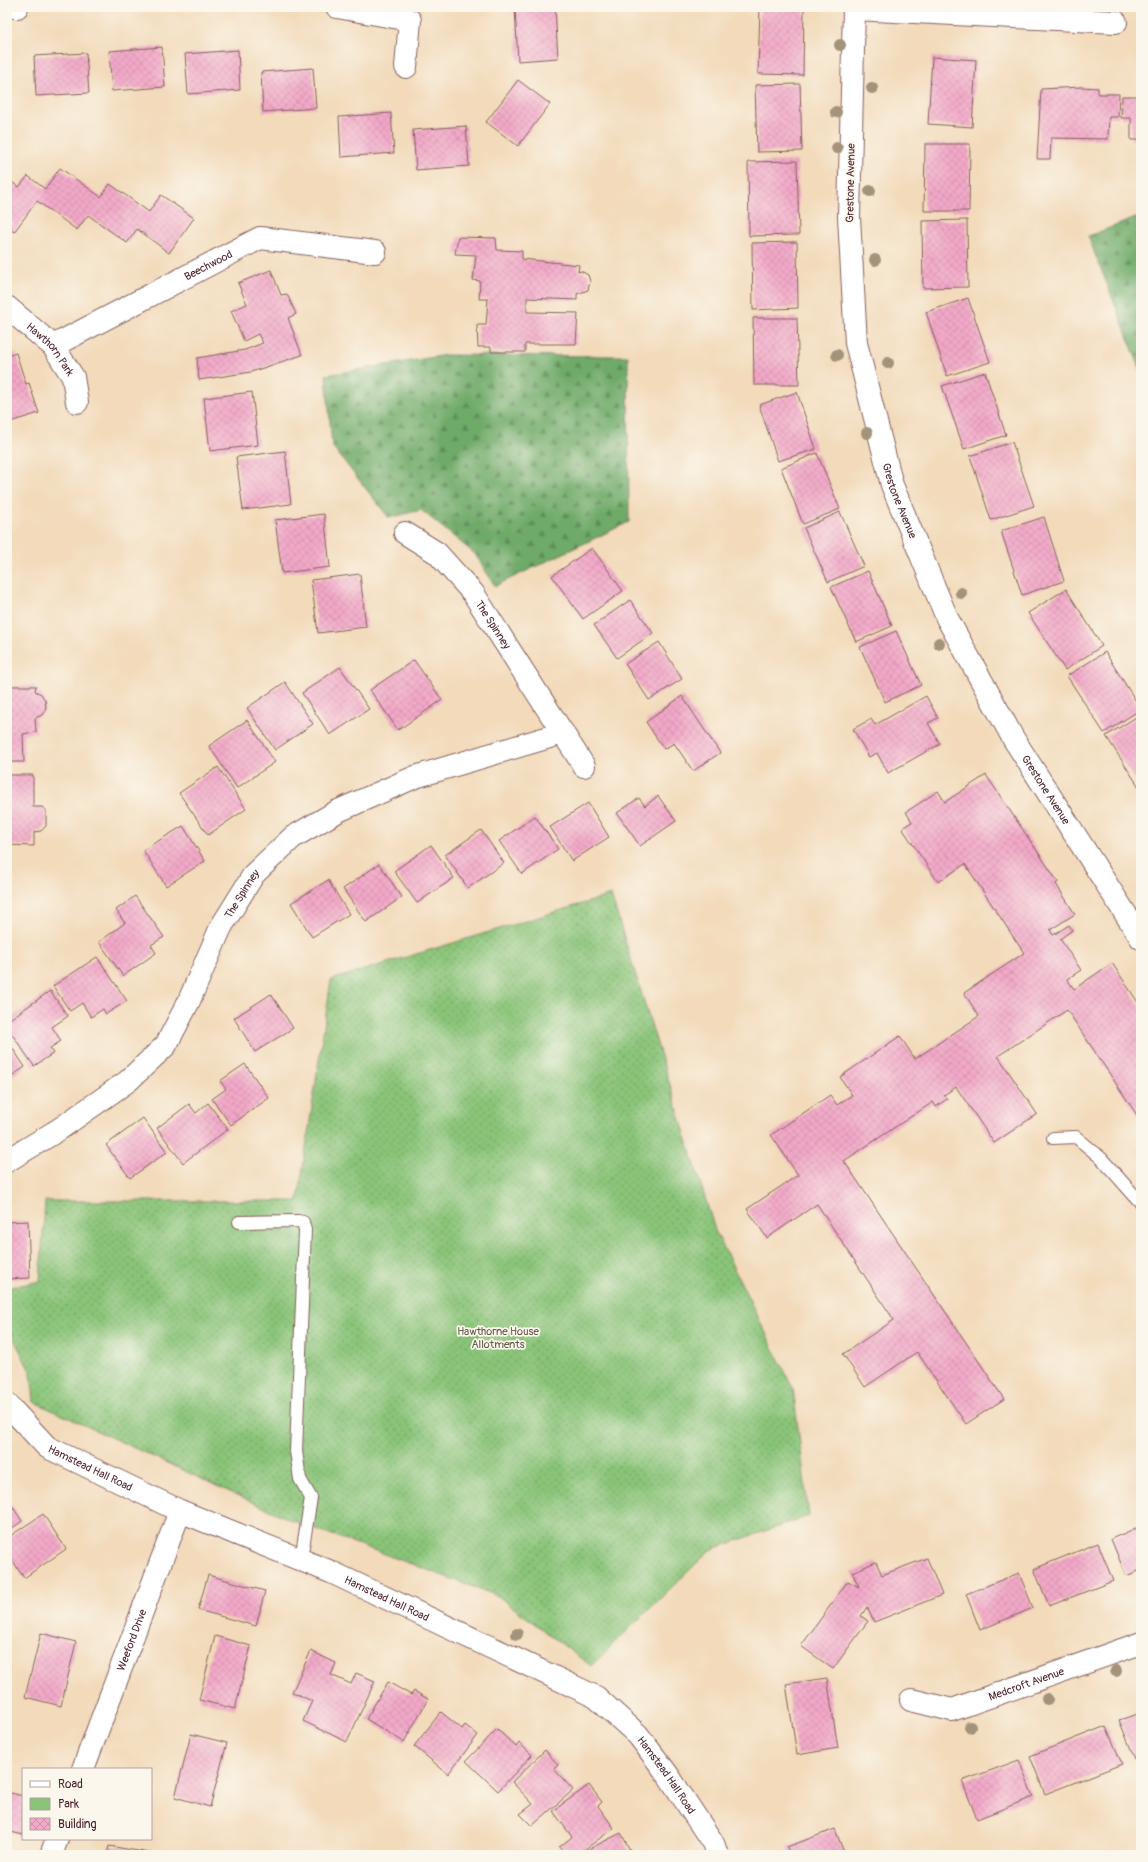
<svg xmlns="http://www.w3.org/2000/svg" width="1148" height="1862" viewBox="0 0 1148 1862" font-family="Pangolin,sans-serif">
	<style>
		.green { fill: url(#green-dots); stroke: #6a7252 }
		.forest { fill: url(#forest-firs); stroke: #5c644a }
		.lines { fill: none; stroke-linecap: round; stroke-linejoin: round }
		.stream { stroke: #67c4e5; stroke-width: 9 }
		.building { fill: url(#building-cross-hatch) }
		.lane-casing { stroke: #85605d; stroke-width: 14 }
		.street-casing { stroke: #85605d; stroke-width: 24 }
		.lane { stroke: #fff; stroke-width: 12 }
		.street { stroke: #fff; stroke-width: 22 }
		.tree { fill: #a2937a }
		.labels { text-anchor: middle; stroke-width: 3.5; stroke-linejoin: round; paint-order: stroke }
		.street-label { font-size: 11px; fill: #4a1f2b; stroke: #fbf7ec }
		.park-label { font-size: 11px; fill: #605946; stroke: #fbf7ec }
	</style>
	<defs>
		<pattern id="green-dots" width="8" height="8" patternUnits="userSpaceOnUse"><rect width="8" height="8" fill="#89c478"/><path d="M2 2h.1M6 6h.1" fill="none" stroke="#729f63" stroke-width="1.8" stroke-linecap="round"/></pattern>
		<pattern id="forest-firs" width="22" height="20" patternUnits="userSpaceOnUse"><rect width="22" height="20" fill="#6eaa68"/><path d="M5 1l3.5 6h-7zM16 11l3.5 6h-7z" fill="#5c8a56"/></pattern>
		<pattern id="building-cross-hatch" width="8" height="8" patternUnits="userSpaceOnUse"><rect width="8" height="8" fill="#f2a9c8"/><path d="M0 0l8 8M0 8l8-8" fill="none" stroke="#d191ac"/></pattern>
	</defs>
	<rect width="100%" height="100%" fill="#fbf7ec"/>
	<filter id="ink" filterUnits="userSpaceOnUse"><feTurbulence type="fractalNoise" baseFrequency=".025" numOctaves="2"/><feDisplacementMap in="SourceGraphic" scale="8" xChannelSelector="R" yChannelSelector="G"/><feConvolveMatrix kernelMatrix="1 2 1 2 8 2 1 2 1" color-interpolation-filters="sRGB"/></filter>
	<filter id="wash" filterUnits="userSpaceOnUse"><feTurbulence type="fractalNoise" baseFrequency=".012" numOctaves="4" result="noise"/><feDisplacementMap in="SourceGraphic" scale="16" xChannelSelector="R" yChannelSelector="G"/><feGaussianBlur stdDeviation="0.9" result="paint"/><feColorMatrix in="noise" values="0 0 0 0 0 0 0 0 0 0 0 0 0 0 0 0 0 1.4 0 .05"/><feComposite in="paint" operator="in"/></filter>
	<g filter="url(#wash)">
		<rect width="100%" height="100%" fill="#f2daba"/>
		<path class="green" d="M611,895L715,1230L793,1388L809,1516L710,1550L591,1666L498,1596L289,1519L34,1402L31,1373L7,1325V1288L40,1281L45,1201H298L331,980Z"/>
		<path class="forest" d="M1141,216V371L1088,236Z
			M446,355L628,356L629,522L495,586L475,554L421,510L389,518L332,446L326,375Z"/>
		<g class="lines">
			<path class="stream" d="M1141,268V269"/>
		</g>
		<g id="blocks">
			<path class="building" d="M555,7L558,58L518,61L515,8Z
				M760,7H804L803,75L758,74Z
				M162,47L165,87L112,91L109,51Z
				M238,50L240,90L188,94L185,54Z
				M86,53L89,93L36,96L34,56Z
				M932,57L976,60L972,127L928,124Z
				M313,68L316,108L263,112L261,72Z
				M518,80L550,104L518,146L486,122Z
				M800,84L802,151L757,152L755,85Z
				M1081,87L1098,88V94H1119L1118,117H1109L1108,139L1051,138L1050,159H1037L1041,89Z
				M1122,96H1141V140H1131V118H1121Z
				M391,113L394,153L341,157L339,117Z
				M466,126L469,166L416,170L413,130Z
				M925,144H970L969,211H924Z
				M797,161L799,235L749,236L748,162Z
				M60,168L101,197L110,184L149,212L161,195L194,218L169,253L137,229L127,243L88,215L77,230L37,201L14,232L7,227V179L19,187L28,176L45,189Z
				M967,220L968,287L923,288L922,221Z
				M458,237L496,238L497,250L522,251V259L579,265L578,272L581,271L588,275L590,281L588,290L577,294V300L527,298V312L578,313L576,344H525V352H491V347H478L477,325H486L488,299H479L480,281L473,280L476,255L455,254Z
				M797,242L798,308L753,310L752,243Z
				M271,270L281,295L287,294L296,314L288,318L302,355L251,372L199,380L197,358L245,350L263,343L258,334L244,341L231,311L247,304L238,283Z
				M968,298L990,362L947,376L926,312Z
				M753,318H797L799,385H754Z
				M16,353L26,384L29,383L39,413L7,423V356Z
				M985,372L1006,435L964,449L942,386Z
				M252,392L258,445L210,451L204,398Z
				M797,392L816,449L778,461L759,405Z
				M1012,442L1034,506L991,520L970,456Z
				M285,451L291,504L243,510L236,457Z
				M817,453L840,509L803,524L781,468Z
				M840,512L864,566L828,582L804,528Z
				M324,514L330,567L282,573L275,520Z
				M1044,517L1064,581L1022,595L1001,531Z
				M592,548L623,591L583,619L552,576Z
				M868,571L892,626L856,642L831,587Z
				M360,574L366,627L318,633L311,580Z
				M1066,589L1102,646L1065,670L1028,613Z
				M630,600L653,633L617,658L594,625Z
				M896,631L921,685L885,702L860,647Z
				M659,642L682,679L649,700L625,664Z
				M1105,652L1141,709L1104,733L1067,676Z
				M414,660L442,700L398,730L370,690Z
				M340,667L369,709L330,735L302,693Z
				M285,682L313,724L275,750L247,708Z
				M7,686H36L35,691L41,694L45,700L46,708L42,715L35,718L36,732L23,734L24,762H7Z
				M682,696L720,753L693,771L674,743L664,749L646,722Z
				M926,696L938,718L928,723L940,744L888,773L877,753L869,757L853,729L871,719L875,725Z
				M1141,714V790L1106,736Z
				M247,720L275,762L237,788L209,746Z
				M218,767L246,809L208,835L179,793Z
				M7,775H33V807H42L46,810V826L41,831L34,832V846L7,845Z
				M986,775L1058,882L1056,884L1075,914L1050,930L1053,935L1069,925L1072,930L1060,939L1081,970L1067,979L1074,989L1112,963L1141,1007V1121L1067,1010L998,1056L1037,1114L994,1143L956,1087L944,1095L947,1099L936,1107L933,1102L844,1161L1004,1399L966,1424L917,1352L865,1387L843,1354L894,1320L817,1204L767,1238L747,1209L798,1175L771,1135L830,1095L837,1105L852,1095L840,1077L900,1036L915,1059L979,1016L964,993L1024,953L965,864L938,882L902,828L912,822L906,812L938,791L945,802Z
				M658,796L676,821L640,846L617,813L639,798L645,806Z
				M588,803L609,837L572,861L550,827Z
				M535,816L558,849L522,874L499,841Z
				M183,826L205,861L166,886L143,850Z
				M481,830L504,863L468,888L445,855Z
				M431,845L454,878L417,903L394,871Z
				M379,864L402,897L366,922L343,889Z
				M328,880L349,914L312,937L291,903Z
				M135,896L164,937L151,945L156,953L123,976L99,942L125,923L116,910Z
				M97,957L127,1001L106,1014L103,1009L91,1017L82,1003L70,1011L53,986Z
				M50,991L68,1016L52,1027L61,1041L50,1048L54,1053L34,1066L7,1027V1021Z
				M271,994L293,1028L255,1052L234,1018Z
				M7,1040L25,1067L7,1079Z
				M245,1064L269,1098L231,1125L212,1099L226,1089L220,1081Z
				M208,1103L228,1129L183,1163L157,1128L189,1104L196,1113Z
				M143,1118L167,1152L130,1178L106,1145Z
				M28,1221L30,1278L7,1279V1222Z
				M7,1498L22,1521L7,1532Z
				M43,1514L66,1549L24,1578L7,1552V1538Z
				M1141,1526V1570L1126,1576L1111,1539Z
				M1098,1543L1113,1581L1049,1606L1034,1569Z
				M927,1558L942,1595L874,1622L867,1607L861,1616L868,1621L833,1669L801,1646L848,1581L859,1587L852,1572L876,1562L882,1575Z
				M1019,1573L1033,1608L980,1630L966,1594Z
				M208,1575L265,1591L256,1626L198,1610Z
				M41,1633L76,1642L61,1706L25,1697Z
				M215,1636L251,1646L235,1709L199,1700Z
				M311,1651L336,1663L331,1675L351,1684L356,1673L375,1681L347,1742L303,1721L312,1701L292,1692Z
				M827,1678L838,1748L797,1755L786,1684Z
				M388,1682L411,1695L414,1691L428,1699L404,1742L366,1719Z
				M441,1712L462,1729L465,1725L478,1735L448,1774L414,1746Z
				M1141,1713V1757L1135,1759L1119,1720Z
				M1106,1726L1122,1764L1045,1794L1030,1756Z
				M497,1729L516,1747L519,1743L532,1755L498,1791L466,1761Z
				M191,1734L227,1743L210,1807L175,1797Z
				M545,1750L558,1765L554,1769L573,1790L532,1826L520,1814L533,1804L512,1782Z
				M1019,1760L1033,1797L977,1819L962,1781Z
				M589,1785L602,1802L598,1806L614,1828L577,1855H566L559,1847L572,1837L553,1811Z
				M7,1792L23,1796V1835L7,1831Z
				M835,1829L845,1855H790L787,1847Z
				M621,1833L631,1852L626,1855H582L581,1853Z
				M109,1846L155,1854V1855H107Z"/>
		</g>
	</g>
	<g filter="url(#ink)">
		<use href="#blocks" fill-opacity="0" stroke="#85605d" stroke-width="1"/>
		<g class="lines">
			<defs>
				<path id="lane" d="M1053,1138L1076,1137L1101,1158L1141,1203
					M239,1222L298,1221L303,1222L305,1230L296,1451L300,1479L311,1498L301,1559"/>
				<g id="street">
					<path d="M7,7H17"/>
					<path d="M337,7L410,20L406,67"/>
					<path id="s1" d="M854,7L849,217L856,343L892,485L947,618L1013,738L1141,938"/>
					<path d="M854,9L1116,22"/>
					<path id="s2" d="M7,307L53,346L73,377L77,402"/>
					<path id="s3" d="M53,346L260,238L375,252"/>
					<path id="s4" d="M405,533L437,553L473,593L584,766"/>
					<path id="s5" d="M7,1161L58,1130L128,1081L166,1045L188,1003L221,927L254,874L293,837L338,811L415,777L563,733"/>
					<path id="s6" d="M7,1404L47,1447L180,1511L331,1572L596,1697L638,1735L668,1775L713,1843L717,1855"/>
					<path id="s7" d="M911,1700L952,1710L1141,1643"/>
					<path id="s8" d="M83,1769L180,1511"/>
					<path d="M51,1855L57,1839"/>
				</g>
			</defs>
			<use href="#lane" class="lane-casing"/>
			<use href="#street" class="street-casing"/>
			<use href="#lane" class="lane"/>
			<use href="#street" class="street"/>
		</g>
		<g class="tree">
			<circle cx="840" cy="45" r="6"/>
			<circle cx="872" cy="88" r="6"/>
			<circle cx="836" cy="112" r="6"/>
			<circle cx="837" cy="148" r="6"/>
			<circle cx="870" cy="191" r="6"/>
			<circle cx="875" cy="260" r="6"/>
			<circle cx="837" cy="355" r="6"/>
			<circle cx="888" cy="363" r="6"/>
			<circle cx="867" cy="433" r="6"/>
			<circle cx="961" cy="593" r="6"/>
			<circle cx="939" cy="643" r="6"/>
			<circle cx="517" cy="1634" r="6"/>
			<circle cx="1116" cy="1671" r="6"/>
			<circle cx="1047" cy="1699" r="6"/>
			<circle cx="970" cy="1727" r="6"/>
		</g>
	</g>
	<g class="labels">
		<g class="street-label">
			<text transform="translate(850 183) rotate(-89)" y="4">Grestone Avenue</text>
			<text dy="4" stroke="none"><textPath href="#s3" startOffset="175">Beechwood</textPath></text>
			<text dy="4" stroke="none"><textPath href="#s2" startOffset="61">Hawthorn Park</textPath></text>
			<text dy="4" stroke="none"><textPath href="#s1" startOffset="500">Grestone Avenue</textPath></text>
			<text dy="4" stroke="none"><textPath href="#s4" startOffset="129">The Spinney</textPath></text>
			<text dy="4" stroke="none"><textPath href="#s1" startOffset="825">Grestone Avenue</textPath></text>
			<text dy="4" stroke="none"><textPath href="#s5" startOffset="367">The Spinney</textPath></text>
			<text dy="4" stroke="none"><textPath href="#s6" startOffset="107">Hamstead Hall Road</textPath></text>
			<text dy="4" stroke="none"><textPath href="#s6" startOffset="431">Hamstead Hall Road</textPath></text>
			<text dy="4" stroke="none"><textPath href="#s8" startOffset="138">Weeford Drive</textPath></text>
			<text dy="4" stroke="none"><textPath href="#s7" startOffset="121">Medcroft Avenue</textPath></text>
			<text dy="4" stroke="none"><textPath href="#s6" startOffset="768">Hamstead Hall Road</textPath></text>
		</g>
		<g class="park-label">
			<text x="498" y="1335">Hawthorne House<tspan x="498" dy="13">Allotments</tspan></text>
		</g>
	</g>
	<rect width="1148" height="1862" fill="none" stroke="#fbf7ec" stroke-width="24"/>
	<rect x="22" y="1768" width="130" height="72" fill="#fbf7ec" stroke="#b4a19f"/>
	<rect x="30" y="1781" width="20" height="6" fill="#ffffff" stroke="#b4a19f"/>
	<text x="58" y="1788" font-size="12" fill="#4a1f2b">Road</text>
	<rect x="30" y="1798" width="20" height="12" fill="#89c478" stroke="#b4a19f"/>
	<text x="58" y="1808" font-size="12" fill="#4a1f2b">Park</text>
	<rect x="30" y="1818" width="20" height="12" fill="url(#building-cross-hatch)" stroke="#b4a19f"/>
	<text x="58" y="1828" font-size="12" fill="#4a1f2b">Building</text>
</svg>
